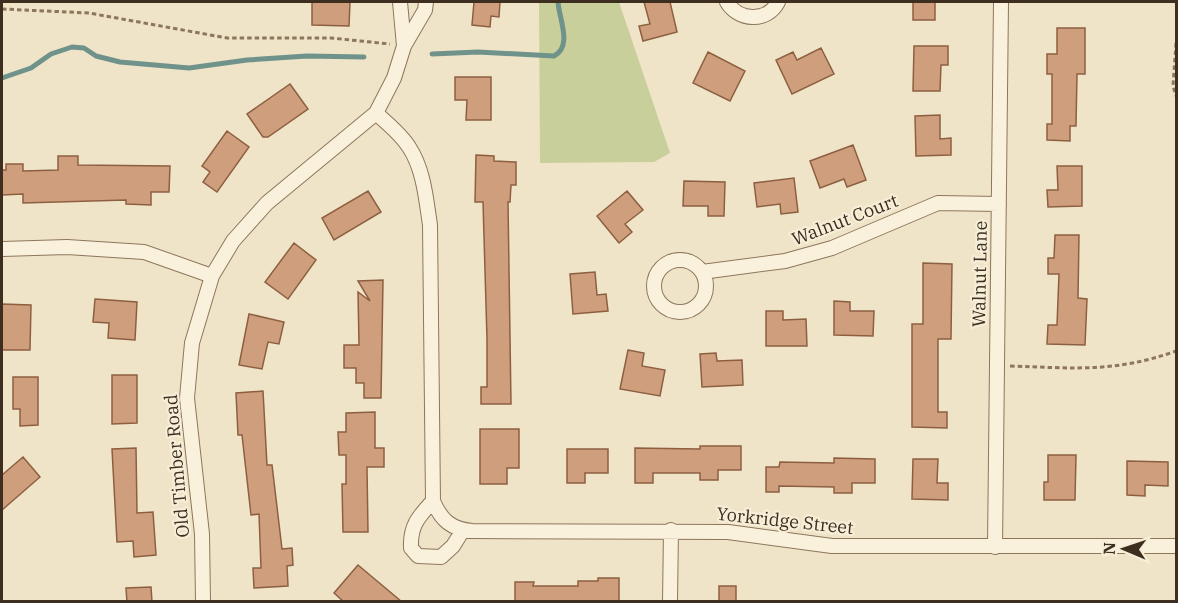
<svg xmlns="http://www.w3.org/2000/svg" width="1178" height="603" viewBox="0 0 1178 603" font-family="'IBM Plex Serif',serif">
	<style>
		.green { fill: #c9cf9b }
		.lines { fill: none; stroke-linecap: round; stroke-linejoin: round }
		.stream { stroke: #6f938a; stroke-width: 5 }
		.building { fill: #cf9f7d; stroke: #8d5f41; stroke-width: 1.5 }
		.minor-casing { stroke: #8d765c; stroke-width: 16 }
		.path { stroke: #8d765c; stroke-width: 3; stroke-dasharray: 4.5 3; stroke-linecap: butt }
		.minor { stroke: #faf1dc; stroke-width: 14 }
		.labels { text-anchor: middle; stroke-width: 4.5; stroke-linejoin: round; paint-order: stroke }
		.street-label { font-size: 18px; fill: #3d2e20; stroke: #f7eed8 }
	</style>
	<rect width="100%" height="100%" fill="#f0e4c8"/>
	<path class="green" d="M539,2H619L670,153L654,162L540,163Z"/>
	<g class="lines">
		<path class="stream" d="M432,54L478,52L554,56C573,46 559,19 558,2
			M2,78L31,68L51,54L72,47L84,48L96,56L120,62L189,68L247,60L307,56L364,57"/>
	</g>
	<path class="building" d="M312,2H350L349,26L312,25Z
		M474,2H500L499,17L491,16L490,27L472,25Z
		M644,2H670L677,32L643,41L639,26L650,24Z
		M913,2H935V20H913Z
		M1057,28H1085V74H1077L1076,126H1070V141L1047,140V124H1052V74H1047V54H1057Z
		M914,46H948V65H941L940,91H913Z
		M821,48L834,74L792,94L776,60L793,52L797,60Z
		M708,52L745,71L730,101L693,83Z
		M455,77H491V120H466L467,100H455Z
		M290,84L308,109L268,137H263L247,114Z
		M940,115V139L951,138V155L916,156L915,116Z
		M227,131L249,147L217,192L203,182L210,172L202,166Z
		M853,145L866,180L847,187L844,179L820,188L810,161Z
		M476,155L494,156V161L516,162V185H511L510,202H508L511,404H481V387H487V339L483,202H475Z
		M58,156H78V165L170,166L169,192H151V205L126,204V200L23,203V194L2,195V170H6V164H23V171L58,170Z
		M1057,166H1082V206L1048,207L1047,190H1058Z
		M794,178L798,212L781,214L780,204L757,207L754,183Z
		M684,181L725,182L724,216H708V206H683Z
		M368,191L381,212L334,240L322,218Z
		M627,191L643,210L625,224L632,232L619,243L597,216Z
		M1055,235H1079L1078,298L1087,299L1085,345L1047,344L1048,325H1057L1059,274H1048V258H1054Z
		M294,243L316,260L288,299L265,282Z
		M923,263L952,264L951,339H938V412H947V428L912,427V324H923Z
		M595,272L597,295L606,294L608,311L573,314L570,274Z
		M383,280L381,398H364V383H356V368H344V345H359L358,292L370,301L358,281Z
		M95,299L137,302L135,340L108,338L109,323L93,322Z
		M834,301L850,302V311H874L873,336L834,335Z
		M2,304L31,305L30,350H2Z
		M766,311H783V320L806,319L807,346H766Z
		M249,314L284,322L279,344L268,342L262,369L239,365Z
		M628,350L644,353L642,366L665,370L660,396L620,389Z
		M716,353L717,361L742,360L743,385L702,387L700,354Z
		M112,375H137V423L112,424Z
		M13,377H38V425L20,426V409H13Z
		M263,391L267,465H272L282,549L292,548L293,565L287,566L288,586L254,588L253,568H261L259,514L251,515L242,435H238L236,393Z
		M375,412V448H384V467H367L368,532H343L342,484H346V455H339L338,432H346V413Z
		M480,429H519V468H507V484H480Z
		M700,446H741V470H718V480H700V473H653V483H635V448L700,449Z
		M136,448L137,513L153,512L156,555L134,557L133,541L117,542L112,449Z
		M567,449H608V473H585V483H567Z
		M1048,455H1076L1075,500H1044V482H1048Z
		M23,457L40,477L2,510V475Z
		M834,458L875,459V483H852V493H834V487L779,486V492H766V467H779L780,462L834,463Z
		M913,459H938L937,483H948V500L912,499Z
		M1127,461L1168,462V486L1145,485V496L1127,495Z
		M358,565L402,602H344L334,593Z
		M598,578H619V602H515V582H534L533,586H578V581H598Z
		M719,586H736V602H719Z
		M151,587L152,602H127L126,588Z"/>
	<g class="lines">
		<defs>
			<path id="minor" d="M400,2L404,46
				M426,2L425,10L404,46L394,78L376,113C387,123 401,134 409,147C424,170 426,199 430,225L433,501C441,520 451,529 472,531L728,532L832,546H1176
				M727,2C738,21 767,23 778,2
				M2,249L67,247L144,252L212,276
				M654 286a26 26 0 1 1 52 0a26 26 0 1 1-52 0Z
				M702,272L785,261L832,248L938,203L999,204
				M433,501C418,517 410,526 411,548L418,556L441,557L453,546L463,530
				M995,547L1001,2
				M203,602L202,534L187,398L192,343L212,276L233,241L267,203L376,113
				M670,602L671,530"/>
		</defs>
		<use href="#minor" class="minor-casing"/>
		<path class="path" d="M2,9L89,13L227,38H331L390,44
			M1176,43L1173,86L1176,96
			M1010,366C1073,368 1115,373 1176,351"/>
		<use href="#minor" class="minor"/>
	</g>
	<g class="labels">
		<g class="street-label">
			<text transform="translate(845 220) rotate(-21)" y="6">Walnut Court</text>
			<text transform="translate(980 274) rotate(-89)" y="6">Walnut Lane</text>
			<text transform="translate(177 466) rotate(-95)" y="6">Old Timber Road</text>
			<text transform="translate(785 521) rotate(6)" y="6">Yorkridge Street</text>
		</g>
	</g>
	<rect width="1178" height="603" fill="none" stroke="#3d2e20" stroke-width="6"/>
	<g transform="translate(1124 549) rotate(272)" stroke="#f7eed8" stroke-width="4.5" paint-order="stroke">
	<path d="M0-4.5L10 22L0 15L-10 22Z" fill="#3d2e20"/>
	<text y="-9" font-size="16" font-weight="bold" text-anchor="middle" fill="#3d2e20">N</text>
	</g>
</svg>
